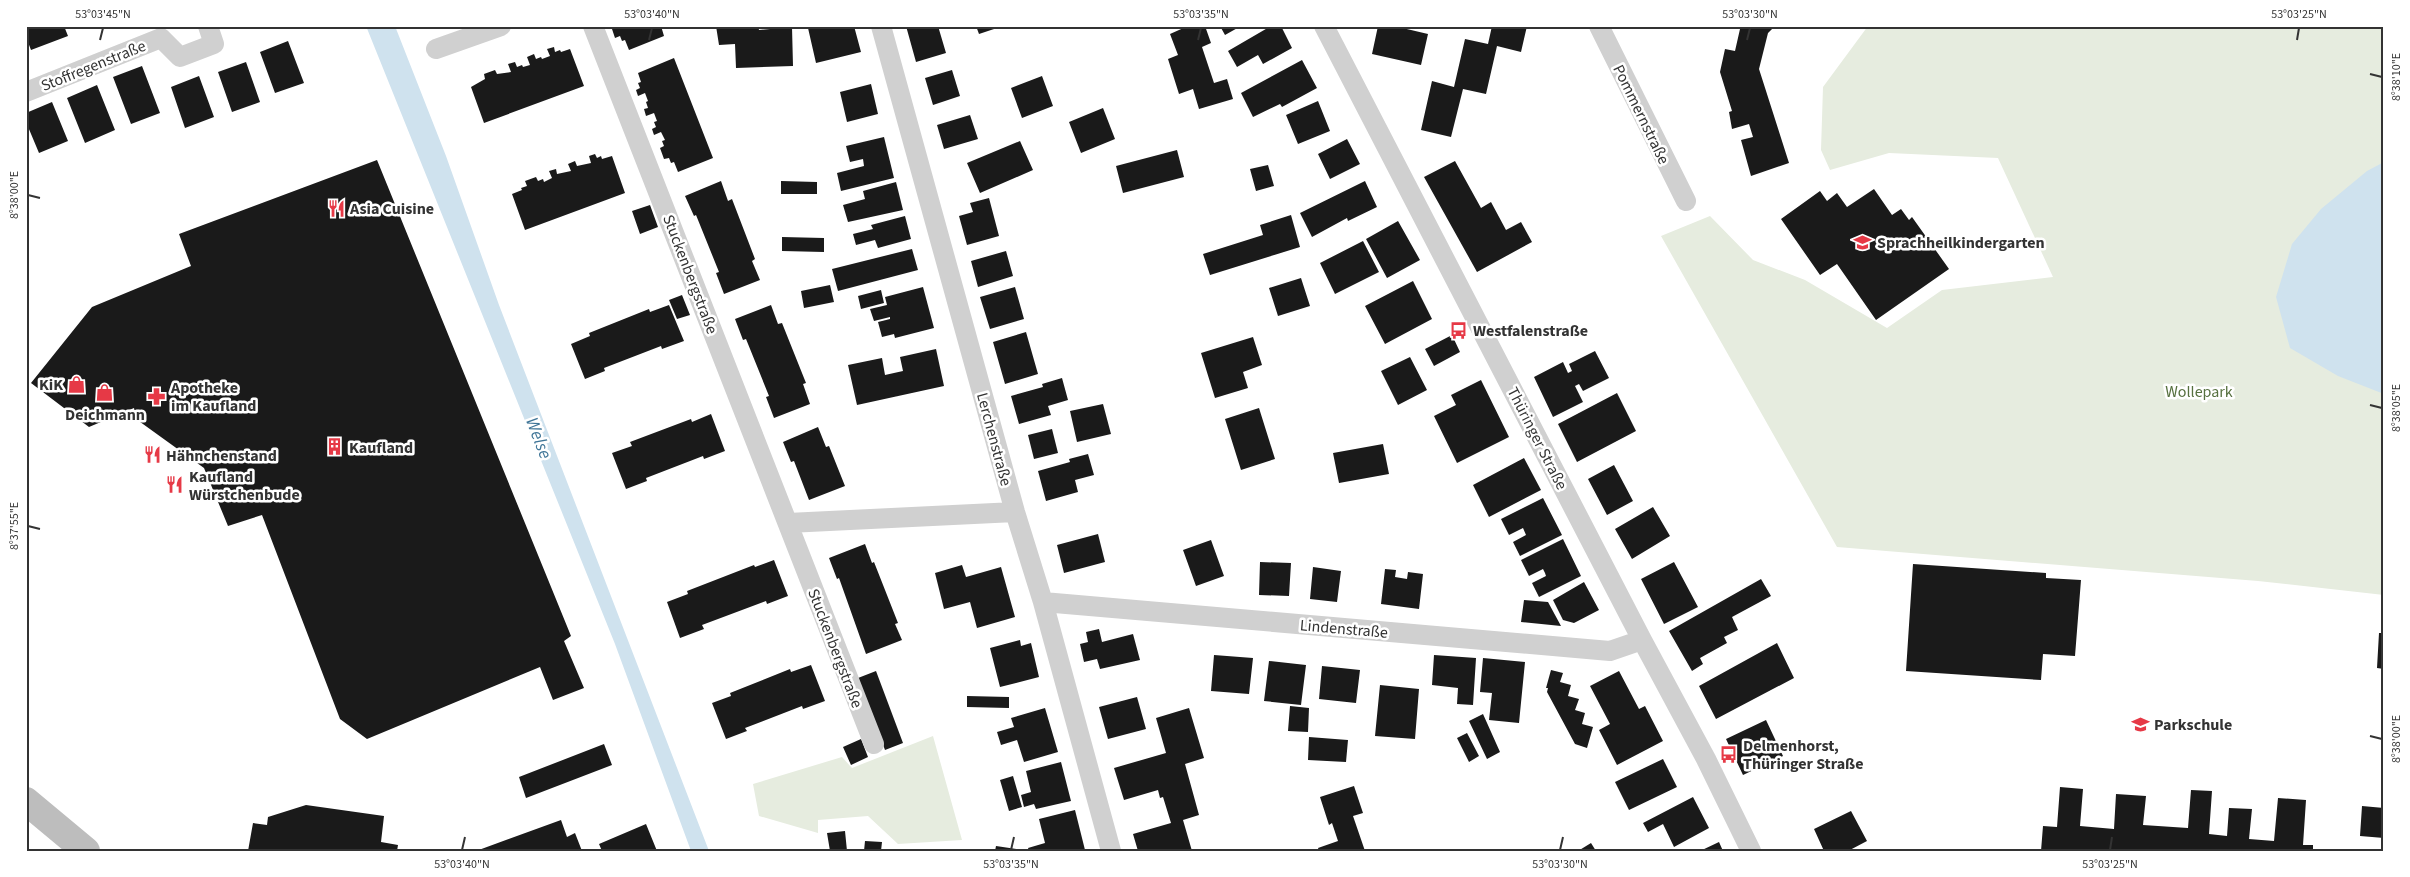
<svg xmlns="http://www.w3.org/2000/svg" width="2410" height="877" viewBox="0 0 2410 877" font-family="'Source Sans 3',sans-serif">
	<style>
		.green { fill: #e6ecdf }
		.water { fill: #cfe2ee }
		.building { fill: #1a1a1a }
		.lines { fill: none; stroke-linecap: round; stroke-linejoin: round }
		.minor { stroke: #d0d0d0; stroke-width: 20 }
		.secondary { stroke: #bdbdbd; stroke-width: 28 }
		.ticks { fill: none; stroke: #333; stroke-width: 2 }
		.labels { text-anchor: middle; stroke-width: 5; stroke-linejoin: round; paint-order: stroke }
		.street-label { font-size: 16px; fill: #333; stroke: #fff }
		.poi-label { font-size: 16px; font-weight: bold; fill: #333; stroke: #fff; text-anchor: start }
		.park-label { font-size: 16px; fill: #56703f; stroke: #fff }
		.water-label { font-size: 18px; font-style: italic; fill: #3f7597; stroke: #fff }
		.neatline { fill: none; stroke: #333; stroke-width: 2 }
		.ticks-label { font-size: 12px; text-anchor: middle; fill: #333 }
	</style>
	<rect width="100%" height="100%" fill="#fff"/>
	<path class="green" d="M1868,26H2384V595L2258,581L1837,547L1661,236L1710,216L1753,260L1805,280L1887,328L1942,290L2053,277L1998,158L1889,153L1830,170L1821,150L1823,87Z
		M933,736L962,840L898,844L868,816L818,820V833L759,816L753,784L842,757L852,768Z"/>
	<path class="water" d="M366,26H395L446,156L499,305L709,851H691L615,644Z
		M2384,162V394L2338,376L2290,348L2276,297L2292,244L2321,209L2367,171Z"/>
	<path class="building" d="M26,26H64L68,36L31,50L26,37Z
		M611,26H661L664,36L629,50L625,40L622,41L620,36L615,38Z
		M716,26H758L759,30L792,27L793,66L736,68L735,44L719,45Z
		M815,26H854L861,52L816,63L808,28Z
		M906,26H938L946,53L916,62Z
		M976,26H1000V27L979,34Z
		M1188,26H1205L1211,43L1202,47L1214,83L1227,79L1233,99L1199,109L1193,89L1179,94L1168,59L1178,55L1170,34Z
		M1220,26H1241L1225,35Z
		M1271,26H1281L1292,48L1263,64L1258,55L1237,67L1228,51Z
		M1378,26H1394L1428,34L1421,65L1372,54Z
		M1492,26H1527L1521,52L1497,46L1486,94L1463,89L1451,137L1421,130L1432,81L1454,87L1465,39L1488,44Z
		M1737,26H1775L1768,33L1759,69L1789,163L1751,176L1741,140L1753,137L1749,124L1732,129L1729,112L1732,111L1720,72L1725,49L1735,51L1740,29Z
		M288,41L304,83L275,93L260,52Z
		M554,47L555,52L560,50L561,52L570,49L584,86L484,123L471,87L485,79L484,74L495,70L497,74L511,72L508,64L515,62L517,67L522,65L523,67L530,65L527,57L534,54L536,59L541,57L542,59L550,56L547,49Z
		M674,58L713,158L678,172L674,162L671,163L669,158L664,159L660,148L664,146L662,141L665,140L661,132L654,135L652,129L656,127L654,122L657,121L654,113L646,116L644,109L648,108L646,102L648,101L645,93L638,96L636,90L640,88L638,83L641,82L638,73Z
		M1302,60L1317,88L1282,107L1280,104L1253,117L1241,93Z
		M246,62L260,102L232,112L218,72Z
		M142,66L160,113L131,124L113,77Z
		M952,70L960,96L933,105L925,78Z
		M199,76L214,117L185,128L171,87Z
		M1042,76L1053,106L1022,118L1011,88Z
		M871,84L878,114L847,122L840,92Z
		M97,85L115,130L85,143L67,98Z
		M1318,101L1330,131L1298,144L1286,115Z
		M52,102L68,141L39,153L26,122V113Z
		M1103,108L1115,139L1081,153L1069,122Z
		M970,115L978,139L944,149L937,125Z
		M884,137L894,178L841,191L837,173L864,166L863,159L850,162L846,146Z
		M1347,139L1360,164L1330,179L1318,154Z
		M1020,141L1033,170L980,193L967,163Z
		M1177,150L1184,177L1123,193L1116,166Z
		M595,154L597,158L601,156L602,159L612,156L625,193L525,230L512,194L522,190L521,188L527,186L525,181L536,177L538,181L543,179L544,182L552,178L549,171L556,169L557,174L571,171L568,164L575,161L577,166L591,163L589,156Z
		M377,160L571,636L564,641L584,688L553,700L540,667L367,739L340,719L262,515L228,526L204,468L136,419L134,408L89,427L31,383L92,307L191,266L179,234Z
		M1455,161L1481,208L1491,202L1506,230L1521,222L1532,242L1477,272L1424,177Z
		M1268,165L1274,186L1256,191L1250,169Z
		M721,181L728,201L732,199L755,259L752,261L760,280L724,294L716,273L719,272L696,215L694,216L685,196Z
		M781,181L817,182V194H781Z
		M1365,181L1377,207L1348,221L1347,218L1312,237L1300,213Z
		M896,182L903,210L848,222L843,205L865,199L863,191Z
		M1874,189L1892,215L1901,209L1909,220L1912,217L1949,269L1876,320L1837,264L1820,275L1781,219L1820,191L1827,201L1837,193L1847,207Z
		M989,198L999,236L967,245L959,216L973,212L970,203Z
		M650,205L658,227L640,234L632,211Z
		M1291,215L1300,247L1210,275L1203,254L1263,235L1260,225Z
		M905,216L911,239L878,248L875,240L856,245L853,234L873,229L871,225Z
		M1398,221L1420,260L1387,278L1366,239Z
		M782,237L824,238V252L782,251Z
		M1363,241L1379,272L1335,294L1320,263Z
		M912,249L918,270L838,291L832,269Z
		M1006,251L1013,276L978,287L971,261Z
		M1301,278L1310,306L1278,316L1269,288Z
		M1413,281L1432,319L1385,344L1365,306Z
		M830,285L834,302L804,308L801,291Z
		M923,287L934,328L895,338L894,334L882,337L878,322L890,319V317L874,321L870,309L887,305L885,297Z
		M1015,287L1024,319L990,329L980,297Z
		M881,290L884,303L861,309L858,296Z
		M682,295L690,315L677,319L669,300Z
		M669,305L684,341L662,349L661,346L604,368L605,371L585,379L571,344L590,336L589,333L649,309L650,312Z
		M771,305L778,324L782,323L806,383L803,384L810,404L774,418L766,397L769,396L746,339L743,340L735,319Z
		M1026,332L1038,374L1005,384L993,342Z
		M1452,335L1460,352L1434,366L1425,349Z
		M1253,337L1262,365L1243,372L1248,388L1215,398L1201,353Z
		M936,349L944,386L857,405L848,365L882,358L885,375L903,371L900,357Z
		M1595,351L1609,378L1583,391L1579,384L1575,386L1583,402L1553,417L1534,377L1563,362L1568,373L1572,371L1569,364Z
		M1410,357L1427,390L1398,405L1381,371Z
		M1062,378L1068,400L1048,406L1051,415L1019,424L1011,396L1043,387L1042,384Z
		M1481,380L1509,437L1457,463L1434,416L1456,405L1451,395Z
		M1617,393L1636,431L1577,462L1558,424Z
		M1103,404L1111,434L1077,442L1070,411Z
		M1259,408L1275,459L1241,470L1225,419Z
		M711,414L725,451L704,459L703,456L646,478L647,481L626,489L612,453L632,446L630,442L691,419L692,422Z
		M818,427L826,447L829,446L845,486L809,500L794,461L791,462L783,442Z
		M1052,429L1058,453L1034,459L1028,435Z
		M1383,444L1389,474L1339,483L1333,453Z
		M1088,454L1094,475L1075,480L1078,492L1046,501L1038,471L1070,462L1069,459Z
		M1524,458L1541,490L1489,517L1473,485Z
		M1614,465L1633,501L1607,515L1588,479Z
		M1543,498L1562,535L1520,556L1513,542L1526,535L1523,528L1509,535L1501,519Z
		M1653,507L1670,536L1632,559L1615,529Z
		M1098,534L1105,562L1064,573L1057,545Z
		M1563,539L1581,576L1539,597L1532,583L1546,576L1545,573L1543,569L1529,576L1521,560Z
		M1211,540L1224,576L1196,586L1183,550Z
		M865,544L872,563L874,562L898,623L895,624L902,640L866,654L839,578L837,579L829,558Z
		M774,560L788,596L767,604L766,601L702,625L704,629L680,638L667,602L688,594L687,591L754,565L755,567Z
		M1260,562L1291,563L1289,596L1259,595Z
		M1674,562L1698,607L1664,624L1641,579Z
		M1913,564L2046,573V578L2081,580L2075,656L2043,654L2041,680L1906,671Z
		M962,565L966,577L1001,567L1015,617L977,628L970,602L944,609L935,573Z
		M1313,567L1341,571L1337,602L1310,599Z
		M1385,569L1396,570L1395,577L1407,579L1408,572L1423,574L1419,609L1381,604Z
		M1761,579L1771,596L1732,617L1738,630L1724,637L1727,643L1700,658L1703,664L1692,671L1669,631Z
		M1584,582L1599,610L1574,623L1563,620L1553,600Z
		M1524,600L1548,602L1561,626L1521,622Z
		M1099,629L1102,642L1133,634L1140,660L1100,669L1097,659L1084,662L1080,644L1088,642L1086,632Z
		M2379,633H2384V669L2377,668Z
		M1020,640L1021,646L1031,643L1039,677L1000,687L990,648Z
		M1777,643L1794,678L1716,719L1699,686Z
		M1214,655L1253,658L1249,694L1211,691Z
		M1434,655L1476,658L1473,705L1457,704L1458,688L1432,685Z
		M1483,658L1525,662L1519,723L1489,720L1492,693L1480,692Z
		M1269,661L1306,665L1301,705L1264,701Z
		M811,665L825,701L803,709L802,706L745,728L747,731L726,739L712,703L731,696L730,693L790,669L791,672Z
		M1322,666L1360,670L1356,703L1319,699Z
		M1551,670L1563,673L1560,682L1571,685L1568,696L1579,699L1575,710L1585,713L1582,724L1593,727L1587,748L1575,744L1547,692L1548,688H1546Z
		M876,671L903,743L885,750L858,678Z
		M1619,671L1639,709L1645,706L1663,741L1617,765L1599,730L1610,724L1590,686Z
		M1380,685L1419,689L1415,739L1375,736Z
		M967,696L1009,697V708L967,707Z
		M1137,697L1146,729L1108,739L1099,707Z
		M1290,706L1309,708L1308,732L1288,731Z
		M1045,708L1058,752L1024,762L1017,740L1001,745L997,732L1014,727L1011,718Z
		M1189,708L1204,758L1185,764L1199,815L1183,820L1192,851H1138L1133,834L1171,823L1163,797L1160,798L1158,790L1124,800L1114,768L1166,753L1156,718Z
		M1483,714L1500,752L1487,759L1469,721Z
		M1766,720L1783,756L1743,775L1726,739Z
		M1467,733L1479,756L1469,762L1457,738Z
		M1309,737L1348,740L1346,762L1308,760Z
		M861,739L868,757L851,765L843,747Z
		M604,744L612,765L526,798L519,777Z
		M1663,759L1677,787L1629,810L1615,782Z
		M1061,762L1071,801L1036,809L1034,804L1024,807L1021,795L1031,792L1026,771Z
		M1013,776L1022,807L1009,811L1000,780Z
		M1354,786L1363,813L1353,816L1365,851H1319L1318,848L1338,841L1332,823L1329,825L1320,797Z
		M2060,787L2083,789L2080,826L2114,829L2116,794L2146,796L2143,825L2188,828L2191,790L2212,791L2209,834L2227,836L2229,808L2252,809L2249,839L2274,841L2278,798L2306,800L2303,845H2313V851H2041L2043,826L2057,827Z
		M1693,797L1709,828L1674,847L1663,824L1648,832L1643,823Z
		M306,805L384,816L381,842L398,845L397,851H248L253,823L267,825L268,817Z
		M2362,806L2384,808V838L2360,836Z
		M1075,810L1085,850L1029,851L1028,848L1045,843L1039,819Z
		M1851,811L1867,841L1848,851H1824L1814,829Z
		M561,820L567,837L575,833L582,851H476Z
		M646,824L657,851H602L599,844Z
		M845,831L847,851H830L827,833Z
		M865,841L882,842L881,851H864Z
		M1719,842L1723,851H1700Z
		M1591,843L1596,851H1578Z
		M996,846L1023,850V851H995Z"/>
	<g class="lines">
		<path class="minor" d="M593,26L874,744
			M881,26L1015,512L1043,602L1111,851
			M1324,26L1642,640L1706,759L1751,851
			M1599,26L1686,201
			M161,38L180,57L214,44L208,26
			M436,49L501,26
			M26,92L161,38
			M788,523L1015,512
			M1043,602L1610,651L1642,640"/>
		<path class="secondary" d="M26,801L86,851"/>
	</g>
	<path class="ticks" d="M100,40L103,28M649,40L652,28M1198,40L1201,28M1747,40L1750,28M2297,40L2299,28M2370,74L2382,77M28,195L40,198M2370,405L2382,408M28,526L40,529M2370,736L2382,739M462,850L465,837M1011,850L1014,837M1560,850L1563,837M2110,850L2112,837"/>
	<defs>
		<symbol id="restaurant-bare" viewBox="-9 -9 18 18"><path d="M-5-6h1v4h1v-4h1v4h1v-4h1v5L-1.5 .5V6h-2V.5L-5-1ZM5-6V6H3V1.5H1.5Q1.5-4 5-6Z" fill="#e63946" stroke="#fff" stroke-width="2.5" paint-order="stroke"/></symbol>
		<symbol id="school-bare" viewBox="-9 -9 18 18"><path d="M0-5L7-2L0 1L-7-2ZM-4 1L0 2.5L4 1V4Q0 6-4 4Z" fill="#e63946" stroke="#fff" stroke-width="2.5" paint-order="stroke"/></symbol>
		<symbol id="bus-bare" viewBox="-9 -9 18 18"><path d="M-5-6H5V4H4V6H2V4H-2V6H-4V4H-5ZM-3.5-4V0h7V-4ZM-3.5 1.2v1.5H-2V1.2ZM2 1.2v1.5H3.5V1.2Z" fill="#e63946" stroke="#fff" stroke-width="2.5" paint-order="stroke"/></symbol>
		<symbol id="shop-bare" viewBox="-9 -9 18 18"><path d="M-5-2.5h2.3a2.7 3.5 0 0 1 5.4 0H5L5.5 6h-11ZM-1.5-2.5h3a1.5 2.3 0 0 0-3 0Z" fill="#e63946" stroke="#fff" stroke-width="2.5" paint-order="stroke"/></symbol>
		<symbol id="pharmacy-bare" viewBox="-9 -9 18 18"><path d="M-2-6h4v4h4v4h-4v4h-4v-4h-4v-4h4Z" fill="#e63946" stroke="#fff" stroke-width="2.5" paint-order="stroke"/></symbol>
		<symbol id="building-bare" viewBox="-9 -9 18 18"><path d="M-4-6H4V6H1V3H-1V6H-4ZM-2.5-4.3h1.7v1.8h-1.7ZM.8-4.3h1.7v1.8H.8ZM-2.5-1h1.7V.8h-1.7ZM.8-1h1.7V.8H.8Z" fill="#e63946" stroke="#fff" stroke-width="2.5" paint-order="stroke"/></symbol>
	</defs>
	<g fill-rule="evenodd">
		<use href="#restaurant-bare" x="324" y="196" width="25" height="25"/>
		<use href="#school-bare" x="1850" y="230" width="25" height="25"/>
		<use href="#bus-bare" x="1446" y="318" width="25" height="25"/>
		<use href="#shop-bare" x="64" y="372" width="25" height="25"/>
		<use href="#shop-bare" x="92" y="380" width="25" height="25"/>
		<use href="#pharmacy-bare" x="144" y="384" width="25" height="25"/>
		<use href="#building-bare" x="322" y="434" width="25" height="25"/>
		<use href="#restaurant-bare" x="140" y="442" width="25" height="25"/>
		<use href="#restaurant-bare" x="162" y="472" width="25" height="25"/>
		<use href="#school-bare" x="2128" y="712" width="25" height="25"/>
		<use href="#bus-bare" x="1716" y="742" width="25" height="25"/>
	</g>
	<g class="labels">
		<g class="street-label">
			<text transform="translate(93 65) rotate(-22)" y="6">Stoffregenstraße</text>
			<text transform="translate(1642 114) rotate(64)" y="6">Pommernstraße</text>
			<text transform="translate(691 274) rotate(69)" y="6">Stuckenbergstraße</text>
			<text transform="translate(1538 438) rotate(63)" y="6">Thüringer Straße</text>
			<text transform="translate(995 439) rotate(75)" y="6">Lerchenstraße</text>
			<text transform="translate(1344 628) rotate(5)" y="6">Lindenstraße</text>
			<text transform="translate(836 648) rotate(69)" y="6">Stuckenbergstraße</text>
		</g>
		<g class="poi-label">
			<text x="350" y="214">Asia Cuisine</text>
			<text x="1877" y="248">Sprachheilkindergarten</text>
			<text x="1473" y="336">Westfalenstraße</text>
			<text x="63" y="390" text-anchor="end">KiK</text>
			<text x="171" y="393">Apotheke<tspan x="171" dy="18">im Kaufland</tspan></text>
			<text x="105" y="420" text-anchor="middle">Deichmann</text>
			<text x="349" y="453">Kaufland</text>
			<text x="166" y="461">Hähnchenstand</text>
			<text x="189" y="482">Kaufland<tspan x="189" dy="18">Würstchenbude</tspan></text>
			<text x="2154" y="730">Parkschule</text>
			<text x="1743" y="751">Delmenhorst,<tspan x="1743" dy="18">Thüringer Straße</tspan></text>
		</g>
		<g class="park-label">
			<text x="2199" y="397">Wollepark</text>
		</g>
		<g class="water-label">
			<text transform="translate(539 438) rotate(69)" y="6">Welse</text>
		</g>
	</g>
	<rect width="2410" height="877" fill="none" stroke="#ffffff" stroke-width="55"/>
	<rect x="28" y="28" width="2354" height="822" class="neatline"/>
	<g class="ticks-label">
		<text x="103" y="18">53°03'45"N</text>
		<text x="652" y="18">53°03'40"N</text>
		<text x="1201" y="18">53°03'35"N</text>
		<text x="1750" y="18">53°03'30"N</text>
		<text x="2299" y="18">53°03'25"N</text>
		<text transform="translate(2396 77) rotate(-90)" y="4">8°38'10"E</text>
		<text transform="translate(14 195) rotate(-90)" y="4">8°38'00"E</text>
		<text transform="translate(2396 408) rotate(-90)" y="4">8°38'05"E</text>
		<text transform="translate(14 526) rotate(-90)" y="4">8°37'55"E</text>
		<text transform="translate(2396 739) rotate(-90)" y="4">8°38'00"E</text>
		<text x="462" y="868">53°03'40"N</text>
		<text x="1011" y="868">53°03'35"N</text>
		<text x="1560" y="868">53°03'30"N</text>
		<text x="2110" y="868">53°03'25"N</text>
	</g>
</svg>
